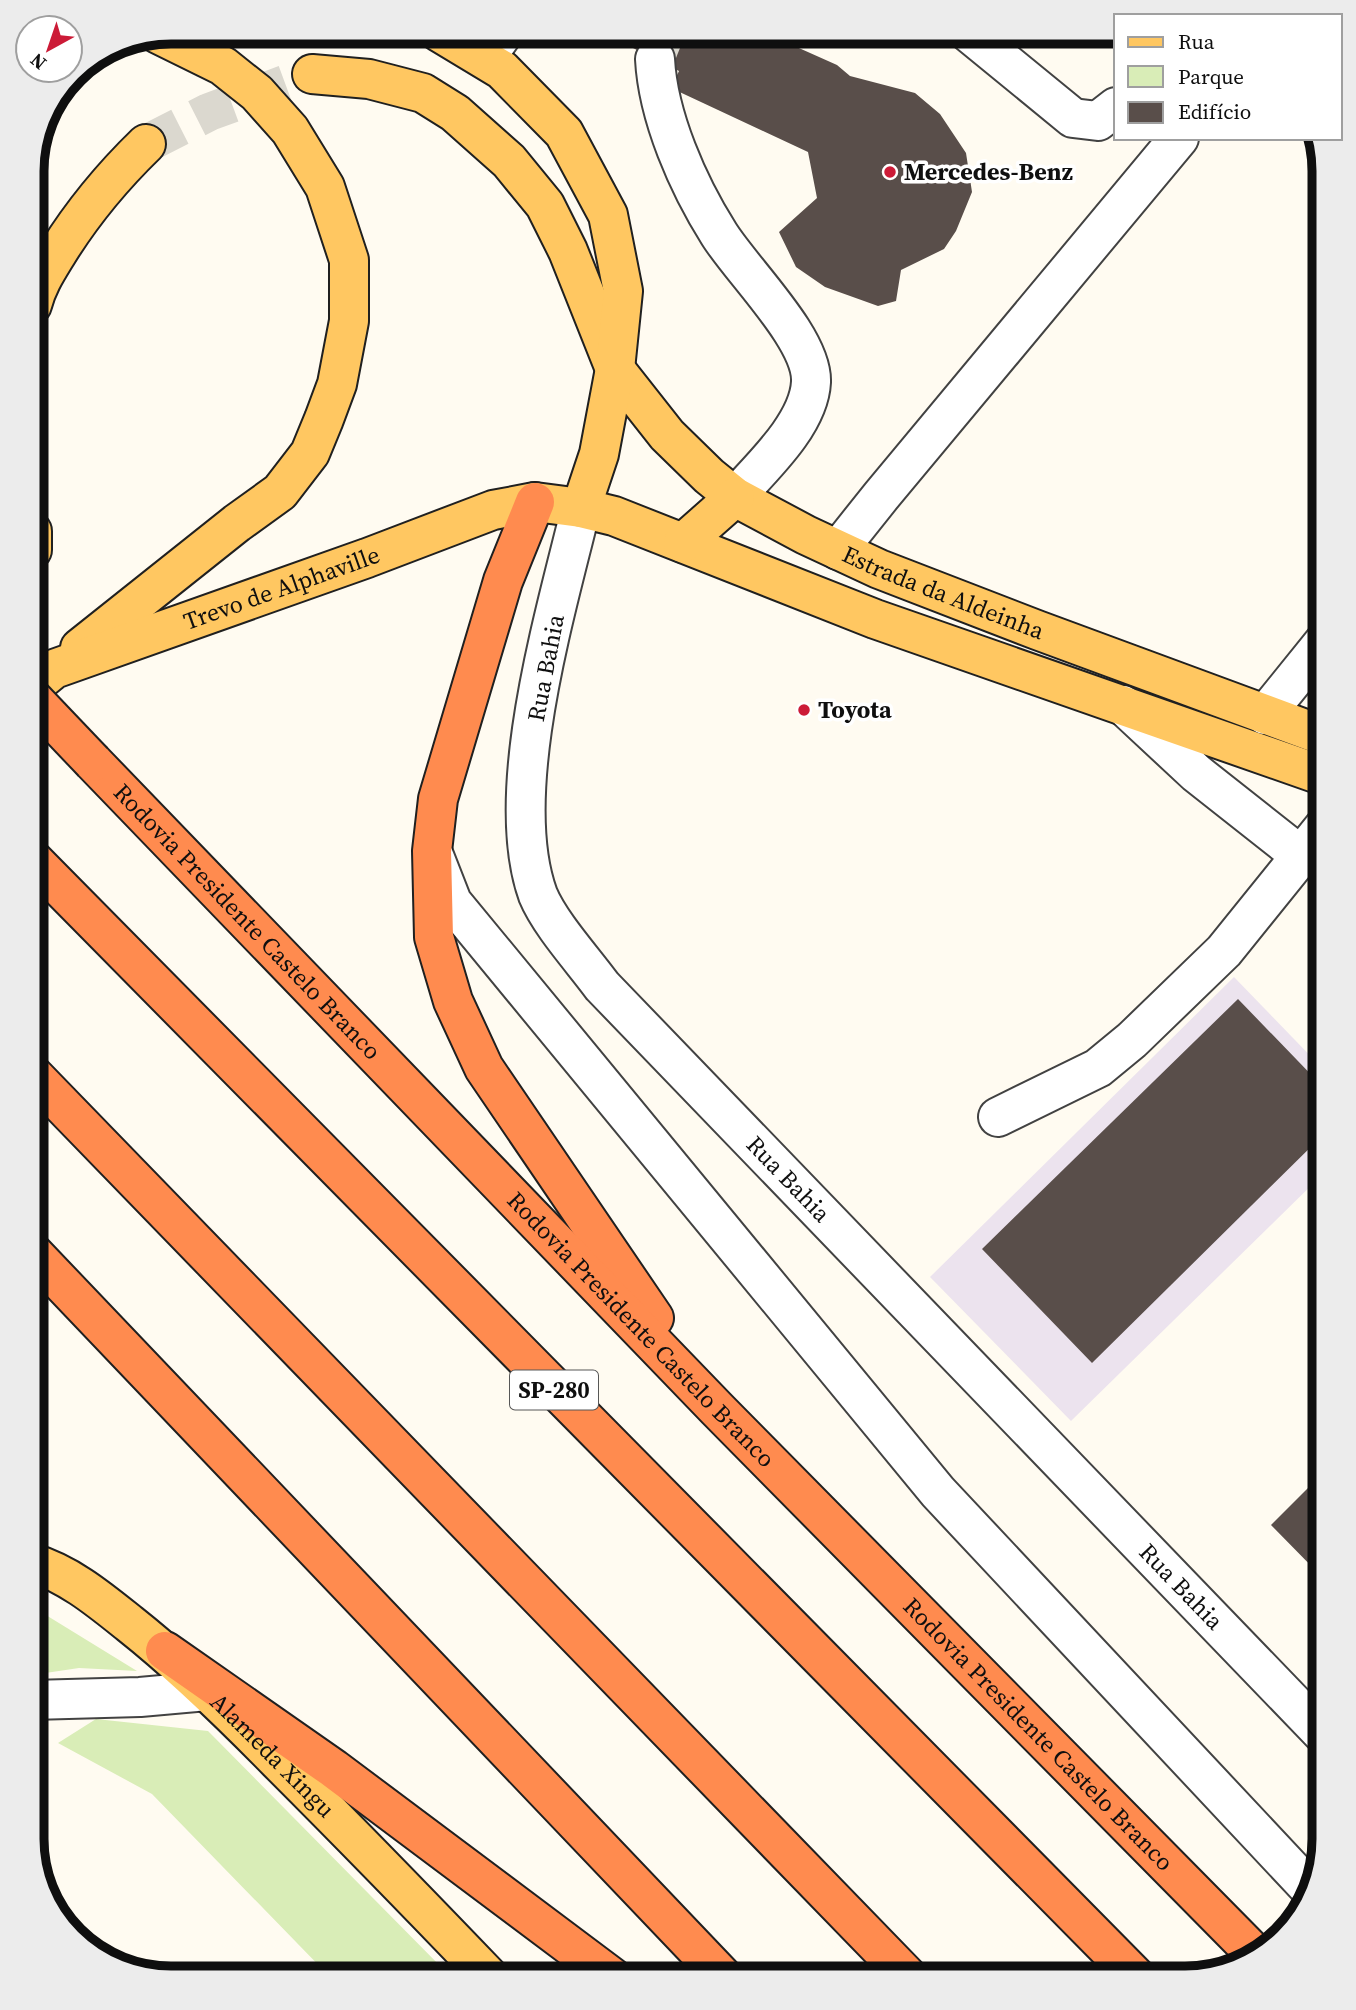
<svg xmlns="http://www.w3.org/2000/svg" width="1356" height="2010" viewBox="0 0 1356 2010" font-family="'Source Serif 4',serif">
	<style>
		.industrial { fill: #ece3ee }
		.green { fill: #d9edb7 }
		.building { fill: #594e4a }
		.lines { fill: none; stroke-linecap: round; stroke-linejoin: round }
		.minor-tunnel { stroke: #dbd8cf; stroke-width: 38; stroke-dasharray: 38 19; stroke-linecap: butt }
		.major-tunnel { stroke: #dbd8cf; stroke-width: 38; stroke-dasharray: 38 19; stroke-linecap: butt }
		.minor-casing { stroke: #424242; stroke-width: 42 }
		.major-casing { stroke: #202020; stroke-width: 42 }
		.highway-casing { stroke: #202020; stroke-width: 42 }
		.minor { stroke: #fff; stroke-width: 38 }
		.major { stroke: #ffc761; stroke-width: 38 }
		.highway { stroke: #ff8b4f; stroke-width: 38 }
		.highway-bridge-casing { stroke: #202020; stroke-width: 42; stroke-linecap: butt }
		.highway-bridge { stroke: #ff8b4f; stroke-width: 38 }
		.poi-dot { fill: #cc1b37; stroke: #fff; stroke-width: 2.5 }
		.labels { text-anchor: middle; stroke-width: 7; stroke-linejoin: round; paint-order: stroke }
		.shield { fill: #fff; stroke: #575757; stroke-width: 2 }
		.shield-label { font-size: 23px; font-weight: bold; fill: #0f0f0f }
		.poi-label { font-size: 24px; font-weight: bold; fill: #0f0f0f; stroke: #fff; text-anchor: start }
		.street-label { font-size: 24px; fill: #0f0f0f; stroke: #fff }
		.rim { fill: none; stroke: #0f0f0f; stroke-width: 9 }
	</style>
	<rect width="100%" height="100%" fill="#fffbf1"/>
	<path class="industrial" d="M1234,977L1324,1070V1173L1071,1421L930,1277Z"/>
	<path class="green" d="M32,1611L41,1612L137,1671L79,1668L32,1675Z
		M96,1719L208,1731L452,1978H331L152,1794L58,1743Z"/>
	<path class="building" d="M622,32H763L837,65L850,76L915,93L940,114L966,153L972,192L956,231L944,249L901,270L896,301L878,306L825,287L796,267L779,232L817,198L808,152L671,88L679,71L615,39Z
		M1238,999L1324,1088V1134L1092,1363L982,1249Z
		M1324,1472V1579L1271,1525Z"/>
	<g class="lines">
		<path class="minor-tunnel" d="M655,59L666,32"/>
		<path class="major-tunnel" d="M146,144L209,112L312,74"/>
		<defs>
			<g id="minor">
				<path d="M968,32L1073,118L1098,121L1116,107"/>
				<path d="M485,59L504,32"/>
				<path d="M655,59C658,117 688,185 719,234C742,271 813,339 811,382C809,424 762,467 735,497"/>
				<path id="s1" d="M581,508C556,612 501,793 538,895C550,924 583,960 602,986L1324,1735"/>
				<path d="M838,550L881,496L1179,138"/>
				<path d="M1123,705L1196,773L1301,856"/>
				<path d="M1265,715L1324,642"/>
				<path d="M434,856L452,902L938,1492L1311,1890"/>
				<path d="M998,1117L1098,1068L1132,1040L1224,951L1324,827"/>
				<path d="M32,1700L140,1697L207,1691"/>
			</g>
			<g id="major">
				<path id="s2" d="M312,74L369,79L423,93L455,113L509,161L545,205L568,251L615,369L667,435L709,476L735,497L806,535L879,569L1037,630L1324,736"/>
				<path d="M32,305C37,285 47,270 58,252C83,212 112,177 146,144"/>
				<path d="M581,508L614,516L875,619L1324,776"/>
				<path d="M683,543L735,497"/>
				<path d="M32,550V531"/>
				<path d="M80,648L237,523L280,492L310,453L324,419L337,384L349,321V260L325,187L290,130L257,93L223,66L158,34"/>
				<path id="s3" d="M32,687L54,669L367,558L493,510L535,502L581,508L599,454L615,369L623,291L608,215L564,133L502,70L439,32"/>
				<path id="s4" d="M32,1563C69,1574 100,1600 130,1624C183,1666 231,1713 278,1761C350,1833 420,1905 490,1978"/>
			</g>
			<g id="highway">
				<path d="M535,502L503,581L438,799L432,851L434,937L453,1001L484,1068L654,1318"/>
				<path id="s5" d="M93,762L717,1409L1258,1957"/>
				<path d="M32,859L1137,1978"/>
				<path d="M32,1074L909,1978"/>
				<path d="M32,1252L724,1978"/>
				<path d="M165,1651L334,1769L613,1978"/>
			</g>
		</defs>
		<use href="#minor" class="minor-casing"/>
		<use href="#major" class="major-casing"/>
		<use href="#highway" class="highway-casing"/>
		<use href="#minor" class="minor"/>
		<use href="#major" class="major"/>
		<use href="#highway" class="highway"/>
		<defs>
			<path id="highway-bridge" d="M32,698L93,762"/>
		</defs>
		<use href="#highway-bridge" class="highway-bridge-casing"/>
		<use href="#highway-bridge" class="highway-bridge"/>
	</g>
	<g class="poi-dot">
		<circle cx="890" cy="172" r="7"/>
		<circle cx="804" cy="710" r="7"/>
	</g>
	<g class="labels">
		<rect class="shield" x="510" y="1370.5" width="88" height="39" rx="5"/>
		<g class="shield-label">
			<text x="554" y="1398">SP-280</text>
		</g>
		<g class="poi-label">
			<text x="904" y="180">Mercedes-Benz</text>
			<text x="818" y="718">Toyota</text>
		</g>
		<g class="street-label">
			<text dy="8" stroke="none"><textPath href="#s3" startOffset="270">Trevo de Alphaville</textPath></text>
			<text dy="8" stroke="none"><textPath href="#s2" startOffset="864">Estrada da Aldeinha</textPath></text>
			<text transform="translate(546 668) rotate(-79)" y="8">Rua Bahia</text>
			<text dy="8" stroke="none"><textPath href="#s5" startOffset="222">Rodovia Presidente Castelo Branco</textPath></text>
			<text dy="8" stroke="none"><textPath href="#s1" startOffset="774">Rua Bahia</textPath></text>
			<text dy="8" stroke="none"><textPath href="#s5" startOffset="789">Rodovia Presidente Castelo Branco</textPath></text>
			<text dy="8" stroke="none"><textPath href="#s1" startOffset="1340">Rua Bahia</textPath></text>
			<text dy="8" stroke="none"><textPath href="#s5" startOffset="1356">Rodovia Presidente Castelo Branco</textPath></text>
			<text dy="8" stroke="none"><textPath href="#s4" startOffset="310">Alameda Xingu</textPath></text>
		</g>
	</g>
	<path d="M0 0H1356V2010H0ZM171 44H1185A127 127 0 0 1 1312 171V1839A127 127 0 0 1 1185 1966H171A127 127 0 0 1 44 1839V171A127 127 0 0 1 171 44Z" fill="#ececec" fill-rule="evenodd"/>
	<path class="rim" d="M171 44H1185A127 127 0 0 1 1312 171V1839A127 127 0 0 1 1185 1966H171A127 127 0 0 1 44 1839V171A127 127 0 0 1 171 44Z"/>
	<rect x="1114" y="14" width="228" height="126" fill="#ffffff" stroke="#9f9f9f" stroke-width="2"/>
	<rect x="1128" y="37" width="35" height="10" fill="#ffc761" stroke="#9f9f9f" stroke-width="2"/>
	<text x="1178" y="49" font-size="21" fill="#0f0f0f">Rua</text>
	<rect x="1128" y="66" width="35" height="21" fill="#d9edb7" stroke="#9f9f9f" stroke-width="2"/>
	<text x="1178" y="84" font-size="21" fill="#0f0f0f">Parque</text>
	<rect x="1128" y="102" width="35" height="21" fill="#594e4a" stroke="#9f9f9f" stroke-width="2"/>
	<text x="1178" y="119" font-size="21" fill="#0f0f0f">Edifício</text>
	<g transform="translate(49 49) rotate(220)"><circle r="33" fill="#ffffff" stroke="#9f9f9f" stroke-width="2"/>
	<path d="M0-5L12 26L0 18L-12 26Z" fill="#cc1b37"/>
	<text y="-10" font-size="19" font-weight="bold" text-anchor="middle" fill="#0f0f0f">N</text>
	</g>
</svg>
